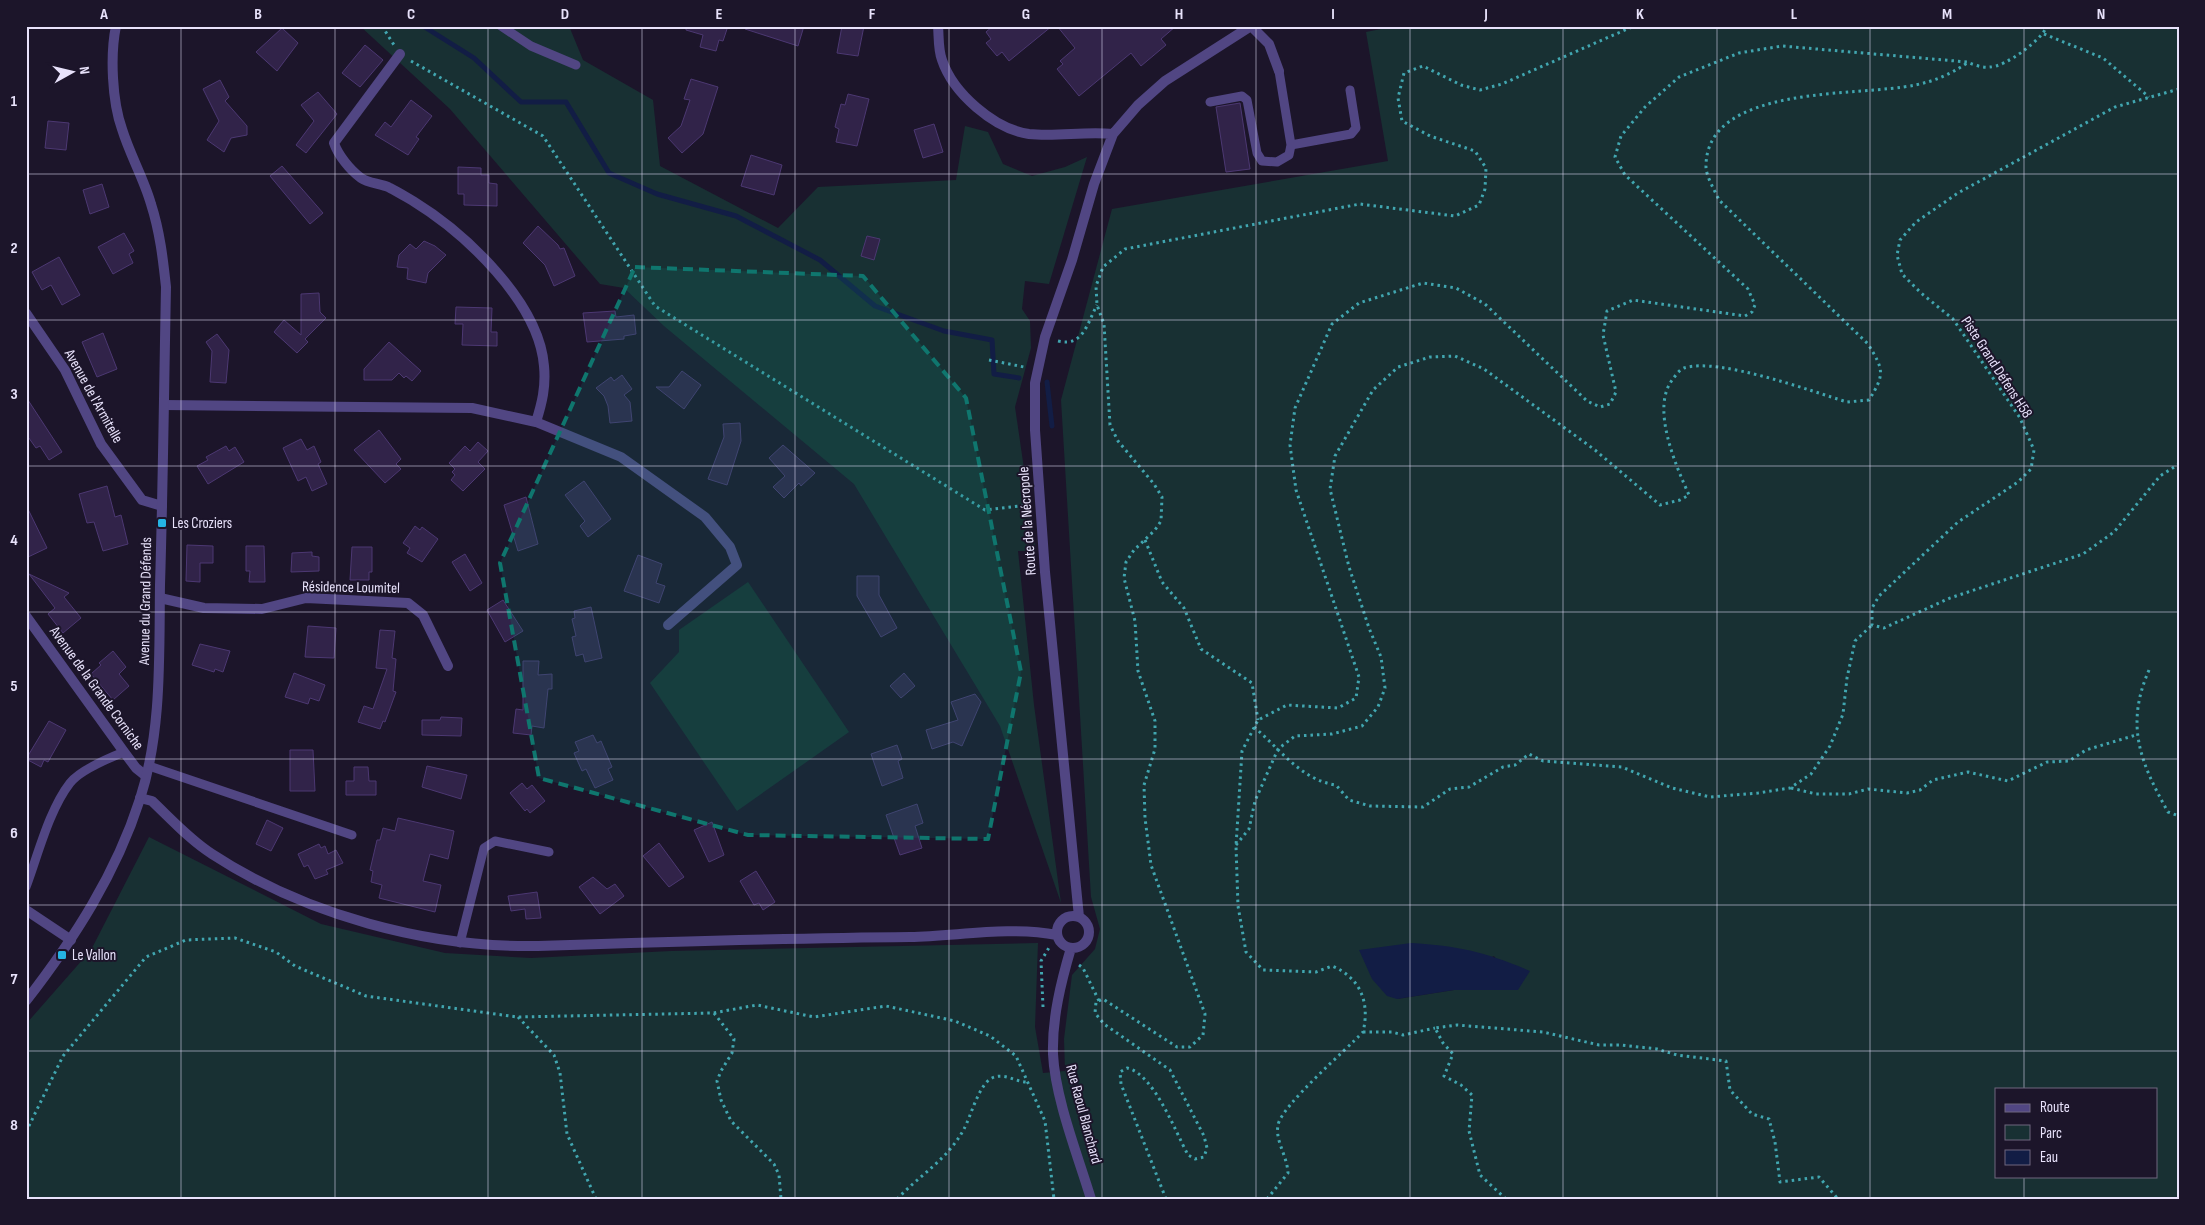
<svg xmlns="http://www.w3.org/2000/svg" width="2205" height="1225" viewBox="0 0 2205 1225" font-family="'Sofia Sans Condensed',sans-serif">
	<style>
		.green { fill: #183033; fill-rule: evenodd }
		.water { fill: #121d45 }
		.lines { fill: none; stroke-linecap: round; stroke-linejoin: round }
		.stream { stroke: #121d45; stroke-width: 5 }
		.building { fill: #312349; stroke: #4c3872 }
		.path { stroke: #41a6b0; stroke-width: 3; stroke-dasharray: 2.5 4; stroke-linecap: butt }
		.service { stroke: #514683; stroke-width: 9 }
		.minor { stroke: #514683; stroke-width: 10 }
		.tertiary { stroke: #514683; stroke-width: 10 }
		.marked { fill: #0f766e; fill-opacity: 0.2; stroke: #0f766e; stroke-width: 4; stroke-dasharray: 10 6; stroke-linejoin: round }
		.grid { fill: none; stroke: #e8e2fb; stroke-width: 1; stroke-opacity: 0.55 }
		.poi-dot { fill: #25b4e4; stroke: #1c152a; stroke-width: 2 }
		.labels { text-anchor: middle; stroke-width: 4; stroke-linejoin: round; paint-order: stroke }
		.street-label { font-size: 15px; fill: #e8e2fb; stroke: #1c152a }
		.poi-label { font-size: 15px; fill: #e8e2fb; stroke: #1c152a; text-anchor: start }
		.neatline { fill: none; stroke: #e8e2fb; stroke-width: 2 }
		.grid-label { font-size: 16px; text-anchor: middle; font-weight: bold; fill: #e8e2fb }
	</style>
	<rect width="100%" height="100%" fill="#1c152a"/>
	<path class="green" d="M360,26H569L583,60L653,100L660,166L778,228L818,187L956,180L965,126L988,132L1003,164L1032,176L1065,167L1087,157L1049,284L1025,281L1022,309L1030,321L1031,348L1015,407L1036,551H1018L1034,705L1061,903L1000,726L854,484L664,326L624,288L600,284L450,109Z
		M1396,26H2179V1199H26V1024L91,950L149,837L321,924L445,953L531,958L671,951L1038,943L1035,1027L1043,1073L1065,1071L1064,1039L1072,975L1095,949L1100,929L1091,897L1061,400L1112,209L1388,161L1366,32ZM1494,956L1518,990H1454L1397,999ZM1996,1089H2156V1176H1996Z
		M748,582L849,732L737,811L650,683L679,652V630Z"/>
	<path class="water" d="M1411,943C1459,946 1486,952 1530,971L1518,990H1454L1397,999L1387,996L1372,979L1359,950Z"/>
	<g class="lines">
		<path class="stream" d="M423,26L474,58L521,102H566L609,173L657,194L736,216L820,260L875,306L944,331L992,340L994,374L1019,378
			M1047,382L1052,426"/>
	</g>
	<path class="building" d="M686,26H723L727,29L723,41L719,40L716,51L700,47L703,35L686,30Z
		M745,26H804L798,46L745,29Z
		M842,26H864L858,56L837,53Z
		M993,26H1052L1009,61L1002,52L997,56L986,43L991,39L986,32Z
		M1057,26H1176L1161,39L1166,45L1141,66L1131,53L1079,96L1057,69L1063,64L1060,61L1075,48Z
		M282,28L298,43L277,71L256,52Z
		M365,45L383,60L360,87L342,73Z
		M691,79L718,87L703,134L682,153L668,138L681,126L690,100L684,99Z
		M220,80L229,97L225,101L247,126V135L231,138L224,152L207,140L219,121L203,89Z
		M318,92L337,114L306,153L296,145L314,121L301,105Z
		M848,94L869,99L857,146L836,142L839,129L835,127L841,104L845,105Z
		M411,100L432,116L416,137L419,139L408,155L375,135L385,122L391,127Z
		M1240,103L1250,169L1226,172L1216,107Z
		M48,121L69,123L66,150L45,148Z
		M934,124L943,152L923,158L914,130Z
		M751,155L782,165L774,195L741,186Z
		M282,166L323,213L310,224L270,176Z
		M458,167L481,168V175H489V183L497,184V206L464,205V194H458Z
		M102,184L109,207L90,214L83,190Z
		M538,226L558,245L560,249L564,248L575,276L554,286L545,265L523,243Z
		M124,233L134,251L129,254L133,263L113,274L98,247Z
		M867,236L880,239L874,260L861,256Z
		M424,241L435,246L446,255L428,273L426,283L407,279L408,268L397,267L399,255L410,244L416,249Z
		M59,257L80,295L62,305L51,285L42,290L32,272Z
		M319,293L320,312L326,318L305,339L308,342L297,353L274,332L284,320L301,335V294Z
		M456,307L492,308L491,332H497V346L462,345L463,324H455Z
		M615,311L616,317L634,315L636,334L624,336V339L587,342L583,313Z
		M103,333L117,369L97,377L82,342Z
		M217,334L229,350L226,383L210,382L212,351L206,342Z
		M389,342L421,371L412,381L406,376L404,378L399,373L392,380H364V369Z
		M682,371L701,385L684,409L656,387H669Z
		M622,375L632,389L624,395L630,402L632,421L610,423L608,406L604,396L596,388L611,377L614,381Z
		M26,397L62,452L49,460L40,446L36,448L26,434Z
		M740,423L741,441L727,485L708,479L724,437L723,424Z
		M379,430L401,459L396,464L401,469L385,483L354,450Z
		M301,439L307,450L314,446L321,462L318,464L327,484L312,491L306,477L298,481L283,448Z
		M478,442L488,451L478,462L485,469L463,491L451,480L455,475L452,472L455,469L449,463L465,446L470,451Z
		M783,445L815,473L801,486L799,483L784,498L773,487L785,476L769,458Z
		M226,446L229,451L235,447L244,462L208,484L197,466L208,460L206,457Z
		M584,481L611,519L588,537L580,526L585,521L565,495Z
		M107,486L115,517L121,515L128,544L103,551L94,522L87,523L79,494Z
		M526,497L538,544L518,551L504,505Z
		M26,505L47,548L26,558Z
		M415,526L420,530L422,527L438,539L422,562L407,553L410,548L403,543Z
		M187,545L213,546V563H200V582L186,581Z
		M246,546H264L265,582H249L250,571H246Z
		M352,547H372V572H369V580H350Z
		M312,552V556L319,557V571L291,572L292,553Z
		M465,554L482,583L470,591L452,562Z
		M638,555L662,564L656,583L665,586L659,603L624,591Z
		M29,574L69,593L64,597L81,618L63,633L48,614L55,608Z
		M857,576H879V595L897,628L881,637L857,596Z
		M503,600L523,631L505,642L487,610Z
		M591,607L602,658L585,662L583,654L576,656L572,637L576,636L572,619L575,618L574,611Z
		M308,626L336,628L334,658L305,657Z
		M380,630L395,631L392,658L396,659L393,691L396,692L385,722L383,721L380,729L358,722L364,706L373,709L387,669L376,668Z
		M200,644L230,651L223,672L215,669L214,672L192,665Z
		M113,651L126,667L119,674L129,686L113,700L91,674L101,665L99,663Z
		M523,661H539L538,675L552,674V689H548L544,728L532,726L531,735L513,733L516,709L523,710Z
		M294,673L325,685L319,701L310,698L308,704L285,697Z
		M904,673L915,686L901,698L890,686Z
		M975,694L981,702L962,746L953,742L932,749L926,730L958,720L951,702Z
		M441,717L462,718L461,736L422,735V720H440Z
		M49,721L66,730L48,762L44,760L41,767L26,759Z
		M593,735L597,743L601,741L612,767L608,769L613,780L595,788L586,769L582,771L574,753L579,751L575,742Z
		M897,745L902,759L898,761L903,778L882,786L871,754Z
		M290,750H313L315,791H290Z
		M427,766L467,775L461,799L422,787Z
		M354,767H368L369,781H376V795H346V781H354Z
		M522,783L527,789L532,785L545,801L530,813L527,809L525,811L510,793Z
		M917,804L923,823L915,826L922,848L900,855L886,815Z
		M398,818L454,831L448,859L430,854L423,881L441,885L435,912L379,898L382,885L371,882L373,871L370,870L377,840H380L383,828L395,831Z
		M267,820L283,828L271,851L256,844Z
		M712,822L724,855L709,862L694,830Z
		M659,843L684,877L669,887L643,856Z
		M319,844L321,848L325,846L328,854L336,850L343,863L326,870L328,874L315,879L308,865L304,867L298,854Z
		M756,871L775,902L763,910L759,903L754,905L740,881Z
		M593,877L607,889L615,884L624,896L600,914L579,887Z
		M537,892L541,918L526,919L525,909L511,911L508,896Z"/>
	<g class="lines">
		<path class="path" d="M382,26L394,45
			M2044,34L2103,58L2149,97
			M411,61L543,136L655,306L985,510L1027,505
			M2179,89L2115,107L1958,193L1916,222L1900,240L1897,255L1902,274L1921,293L1953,319L2020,418L2034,450L2031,469L2018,482L1958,522L1879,596L1872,608V625L1884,628L1950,598L2083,554L2114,532L2160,476L2179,464
			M1058,341C1083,347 1087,324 1097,305
			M989,360L1024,367
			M1145,540L1162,582L1184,608L1201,649L1252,683L1258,720
			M2149,670C2125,725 2140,762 2168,812L2179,816
			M1254,727C1280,749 1301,780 1336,785L1349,800L1370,806L1423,807L1450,789L1469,787L1503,767L1515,765L1529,754L1543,761L1622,767L1672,788L1710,797L1758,793L1790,788L1811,774L1830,746L1843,714L1847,678L1855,641L1872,625
			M1791,788L1816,794H1849L1868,789L1907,793L1920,790L1933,780L1968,772L2008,781L2047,762L2069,761L2086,750L2136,735
			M1236,845L1249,829L1255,801L1278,749L1295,736L1332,734L1362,726L1378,707L1385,688L1381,657L1369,628L1349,567L1330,489L1335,456L1373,390L1398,367L1430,357L1455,356L1484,369L1595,450L1660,505L1680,500L1689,495C1676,466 1650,407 1673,379C1676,375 1679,370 1684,368C1718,357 1811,391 1847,402L1869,400C1885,374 1884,370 1868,344L1719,200C1715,191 1707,178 1706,168C1704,83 1861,97 1915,85C1935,81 1951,74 1967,63
			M1079,965L1083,968L1099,1001
			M1043,1007L1041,961L1050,946
			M714,1013L734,1039L732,1053L721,1071L717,1081L721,1100L731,1121L774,1164L779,1175L781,1199
			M518,1017L554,1055L560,1073L567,1134L596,1199
			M1363,1032H1392L1403,1035L1435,1028
			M26,1132L63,1056L146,957L186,940L235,938L276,952L295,966L366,996L517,1017L713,1013L757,1005L814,1017L886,1006L955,1021L990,1036L1016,1056L1045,1121L1054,1199
			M897,1199C920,1175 948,1159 964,1129C971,1116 979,1084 992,1078C1005,1072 1016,1083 1029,1082
			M1166,1199L1121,1084L1120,1072L1127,1068C1154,1074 1175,1131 1188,1155L1195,1159L1204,1157L1207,1148L1204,1136L1170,1070L1104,1024L1095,1013L1096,1002L1103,999L1177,1047H1190L1203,1035L1205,1014L1151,865L1145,818L1144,785L1155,749V721L1138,671L1135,621L1124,578L1126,562L1134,550L1155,530L1161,521L1162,497L1154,484L1118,441L1110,425L1104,324L1097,305L1096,286L1103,267L1125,249L1360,204L1455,216L1479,205L1485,189L1486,168L1475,151L1430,136L1402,121L1398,98L1404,73L1423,66L1461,85L1480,90L1502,84L1634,26
			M1267,1199L1288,1173C1287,1155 1275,1141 1278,1125C1281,1106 1347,1049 1363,1032C1370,1003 1361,978 1332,966L1316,972L1263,970L1246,952L1238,906L1236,846L1242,751L1258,720L1287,705L1338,708L1356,698L1359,677L1296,490L1290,445L1295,408L1332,324L1359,303L1423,283L1456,288L1485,304L1587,401L1600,407L1610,404L1616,392L1603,335L1607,311L1633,300L1745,316L1752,312L1755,305L1748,289L1625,175L1615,157L1621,136L1645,107L1679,77L1739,53L1782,46L1967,62C1974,65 1983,68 1990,67C2005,67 2042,40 2047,26
			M1506,1199L1480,1175L1469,1131L1472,1095L1461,1085L1444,1076L1453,1054L1443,1043L1435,1028L1457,1025L1543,1032L1599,1045H1621L1657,1049L1677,1055L1726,1061L1730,1090L1752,1114L1769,1119L1775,1142L1780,1182L1819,1177L1838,1199"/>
		<path class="service" d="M501,26L531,46L576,65
			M1210,102L1242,96L1247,100L1257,153L1262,161L1277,162L1289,155L1291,145L1279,71
			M1291,145L1351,134L1356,128L1350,90
			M149,766L352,835
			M26,887C38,855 49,810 70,783C80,770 109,758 124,752
			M460,943L484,848L495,841L549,852"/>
		<path class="minor" d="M938,26C939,37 938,50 942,60C953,93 994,129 1029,134C1057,137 1085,131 1113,134
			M1251,26L1269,44L1279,71
			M400,54L334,143C338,155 350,170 361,178C369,184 381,183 390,188C398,192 406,197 413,201C465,233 539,302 544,366C546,387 542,403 536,422
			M26,313L65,370L101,444L142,500L162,506
			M164,405L472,408L536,422L621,457L705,517L730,547L737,565L668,625
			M160,598L204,608L262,609L306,598L408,603L423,615L448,666
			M26,616L124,752L136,768L146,776
			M140,798L152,801C171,819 190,840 212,854C305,915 428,948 538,946C662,942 786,938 910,937C959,936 1008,926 1057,935
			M26,910L71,940
			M1057 932a16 16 0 1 1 32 0a16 16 0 1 1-32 0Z
			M1079,917L1045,572L1035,430V383L1045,337L1072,260L1094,184L1113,134L1138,105L1165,81L1251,26
			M1071,948C1061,982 1052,1018 1053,1054C1055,1098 1078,1156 1091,1199"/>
		<path class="tertiary" d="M26,1001C74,939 116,874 140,799C162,731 159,656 160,585C163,486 164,387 166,287C163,259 160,232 151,204C144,179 130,155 122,129C112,101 110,55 116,26"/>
	</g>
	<path class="marked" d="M635,267L863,276L966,398L1021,672L988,839L748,835L539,778L500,563Z"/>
	<path class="grid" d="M181,26V1199M335,26V1199M488,26V1199M642,26V1199M795,26V1199M949,26V1199M1102,26V1199M1256,26V1199M1410,26V1199M1563,26V1199M1717,26V1199M1870,26V1199M2024,26V1089M26,174H2179M26,320H2179M26,466H2179M26,612H2179M26,759H2179M26,905H2179M26,1051H2179M2024,1176V1199"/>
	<g class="poi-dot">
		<rect x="157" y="518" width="10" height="10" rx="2.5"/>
		<rect x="57" y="950" width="10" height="10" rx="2.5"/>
	</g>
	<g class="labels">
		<g class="street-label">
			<text transform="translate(1997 367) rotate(57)" y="5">Piste Grand Défens H58</text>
			<text transform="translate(94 396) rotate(61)" y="5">Avenue de l'Armitelle</text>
			<text transform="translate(1027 521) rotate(-94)" y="5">Route de la Nécropole</text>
			<text transform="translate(351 587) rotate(1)" y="5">Résidence Loumitel</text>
			<text transform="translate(145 601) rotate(-89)" y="5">Avenue du Grand Défends</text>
			<text transform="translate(97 688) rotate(54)" y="5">Avenue de la Grande Corniche</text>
			<text transform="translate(1084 1114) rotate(75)" y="5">Rue Raoul Blanchard</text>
		</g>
		<g class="poi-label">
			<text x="172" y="528">Les Croziers</text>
			<text x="72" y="960">Le Vallon</text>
		</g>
	</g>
	<rect width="2205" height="1225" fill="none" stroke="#1c152a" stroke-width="55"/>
	<rect x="1995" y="1088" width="162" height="90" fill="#1c152a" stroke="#6e677e"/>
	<rect x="2005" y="1104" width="25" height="8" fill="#514683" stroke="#6e677e"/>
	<text x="2040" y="1112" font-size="15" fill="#e8e2fb">Route</text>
	<rect x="2005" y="1125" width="25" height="15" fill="#183033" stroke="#6e677e"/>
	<text x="2040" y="1138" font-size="15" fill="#e8e2fb">Parc</text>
	<rect x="2005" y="1150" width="25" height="15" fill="#121d45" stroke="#6e677e"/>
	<text x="2040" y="1162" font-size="15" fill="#e8e2fb">Eau</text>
	<g transform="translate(72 72) rotate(82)" stroke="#1c152a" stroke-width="4" paint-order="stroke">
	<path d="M0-4L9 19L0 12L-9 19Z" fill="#e8e2fb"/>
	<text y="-8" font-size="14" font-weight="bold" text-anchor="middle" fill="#e8e2fb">N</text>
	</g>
	<rect x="28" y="28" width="2150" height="1170" class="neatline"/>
	<g class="grid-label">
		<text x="104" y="19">A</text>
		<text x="258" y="19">B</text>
		<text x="411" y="19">C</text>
		<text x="565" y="19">D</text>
		<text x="719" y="19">E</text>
		<text x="872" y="19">F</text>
		<text x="1026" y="19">G</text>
		<text x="1179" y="19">H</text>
		<text x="1333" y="19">I</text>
		<text x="1486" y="19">J</text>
		<text x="1640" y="19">K</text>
		<text x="1794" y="19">L</text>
		<text x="1947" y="19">M</text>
		<text x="2101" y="19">N</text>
		<text x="14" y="106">1</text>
		<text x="14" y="253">2</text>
		<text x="14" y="399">3</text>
		<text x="14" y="545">4</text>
		<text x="14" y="691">5</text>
		<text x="14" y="838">6</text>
		<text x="14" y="984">7</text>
		<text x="14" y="1130">8</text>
	</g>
</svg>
